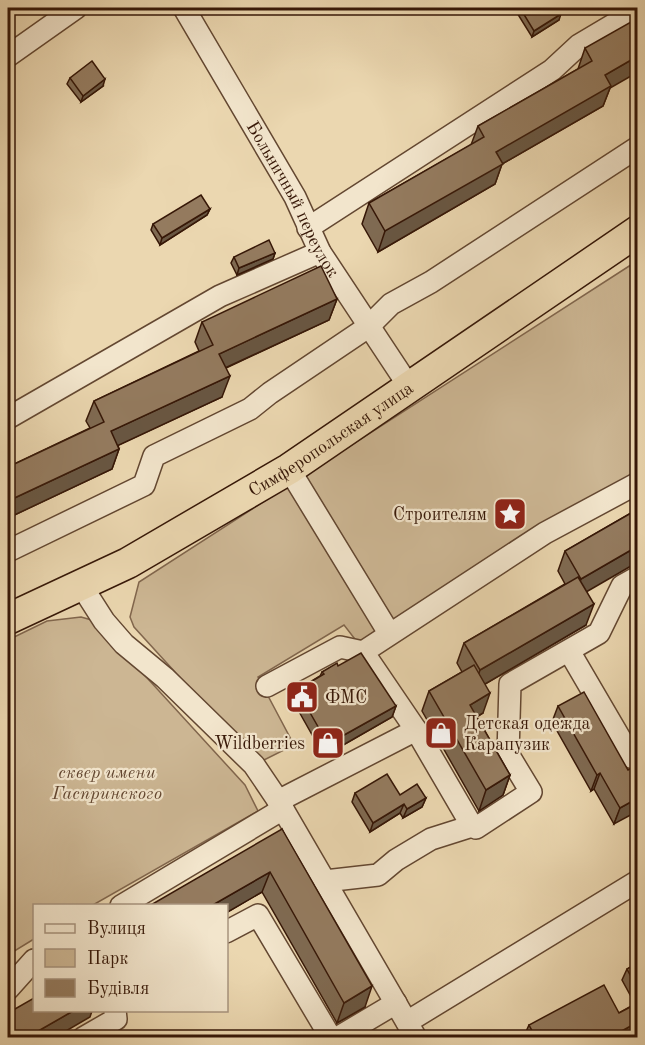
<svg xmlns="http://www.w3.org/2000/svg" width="645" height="1045" viewBox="0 0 645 1045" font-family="'Old Standard TT',serif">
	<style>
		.green { fill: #ccb693; stroke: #81664d; stroke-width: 1.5 }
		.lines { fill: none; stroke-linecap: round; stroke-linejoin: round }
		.minor-casing { stroke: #634731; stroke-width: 24 }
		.highway-casing { stroke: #361707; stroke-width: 33 }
		.minor { stroke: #f2e5cc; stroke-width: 21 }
		.highway { stroke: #ebd7b0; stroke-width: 30 }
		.wall { fill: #7f6a52; stroke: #361707; stroke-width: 1.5 }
		.shaded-wall { fill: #685642; stroke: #361707; stroke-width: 1.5 }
		.building { fill: #947b5f; stroke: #361707; stroke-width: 1.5 }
		.labels { text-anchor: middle; stroke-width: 4.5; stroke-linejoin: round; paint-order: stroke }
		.street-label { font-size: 18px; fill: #361707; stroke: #f2e5cc }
		.poi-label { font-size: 18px; fill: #361707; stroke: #f2e5cc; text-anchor: end }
		.park-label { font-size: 18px; font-style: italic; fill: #634731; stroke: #f2e5cc }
	</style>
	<rect width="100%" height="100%" fill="#ebd7b0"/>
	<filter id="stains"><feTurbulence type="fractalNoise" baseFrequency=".00333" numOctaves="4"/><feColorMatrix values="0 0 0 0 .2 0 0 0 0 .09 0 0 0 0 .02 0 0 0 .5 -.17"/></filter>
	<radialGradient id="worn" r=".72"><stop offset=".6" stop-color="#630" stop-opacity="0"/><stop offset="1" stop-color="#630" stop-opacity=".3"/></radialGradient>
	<path class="green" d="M637,261V475L358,643L344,625L258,677L294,745L258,763L134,627L130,617L139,582Z
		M81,617L95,621L245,785L258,811L93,905L34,906V939L8,955V640L47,621Z"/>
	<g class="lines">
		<defs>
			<g id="minor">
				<path id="s1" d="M184,8L295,197L320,252L410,388"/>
				<path d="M8,56L76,8"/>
				<path d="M308,228L552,70L579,45L638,10"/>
				<path d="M8,418L220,296L320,252"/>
				<path d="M289,469L389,633"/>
				<path d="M638,483L545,533L363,652L416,730L472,826L476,828L531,792L508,754L510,684L599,633L622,586L638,577"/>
				<path d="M8,551L144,485L154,456L250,409L270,393L368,327L391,304L431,282L638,147"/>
				<path d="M81,585L104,621L124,644L165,678L254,765L277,799L416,1038"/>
				<path d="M569,651L631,757L638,754"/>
				<path d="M267,686L340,647L363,652"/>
				<path d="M278,801L416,730"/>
				<path d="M325,881L378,875L396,860L431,839L472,826"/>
				<path d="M121,906L283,809"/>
				<path d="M226,932L258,915L331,1038"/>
				<path d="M8,989L34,960"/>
				<path d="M407,1022L638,881"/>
				<path d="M83,1038L116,1019L115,1010"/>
				<path d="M337,1038L396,1003"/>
			</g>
			<g id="highway">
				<path id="s2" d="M8,619L128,563L289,469L638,231"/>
			</g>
		</defs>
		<use href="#minor" class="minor-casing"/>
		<use href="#highway" class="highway-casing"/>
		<use href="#minor" class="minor"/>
		<use href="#highway" class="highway"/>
	</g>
	<path class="wall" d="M514,8H557L559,20L532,37Z
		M585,48L610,88L603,106L502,164L495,184L378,252L362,224L369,203L471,145L478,126L578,69Z
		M70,78L103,86L81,102L67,84Z
		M210,209L207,215L160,245L151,230L153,224Z
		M275,253L273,259L237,275L231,263L234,257Z
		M337,299L329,320L226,368L222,397L118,445L119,449L112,469L8,518V467L90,428L86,421L94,401L199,351L195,342L202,322Z
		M638,509L586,591V625L485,684L483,713L477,717L510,775L503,795L479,811L422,711L429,691L462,672L457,663L464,643L565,584L558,571L565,551Z
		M338,666L396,706L392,717L324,756L293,701L297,690L320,676L322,672Z
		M558,706L628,770L638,765L614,824L594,789L591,791L552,722Z
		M355,793L400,795L426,798L422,807L403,818L400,813L370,832L352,802Z
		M282,829L365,1007L337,1023L262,892L226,913V906Z
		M638,963V1032L627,1038H525L524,1036L529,1025L619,1013L635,1004L622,980L627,969Z"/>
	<path class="shaded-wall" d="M561,14L559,20L532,37L534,31Z
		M638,56V72L610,88L603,106L502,164L495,184L378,252L385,231L605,75Z
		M105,79L103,86L81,102L83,96Z
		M210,209L207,215L160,245L162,238Z
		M275,253L273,259L237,275L239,268Z
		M337,299L329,320L212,374L219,354Z
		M230,376L222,397L104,452L111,431Z
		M119,449L112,469L8,518V501Z
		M638,546V562L574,599L581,579Z
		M594,604L586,625L473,691L480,670Z
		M490,693L483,713L463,725L470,705Z
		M396,706L392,717L324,756L328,744Z
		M600,773L594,789L591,791L597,775Z
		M510,775L503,795L479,811L486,790Z
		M426,798L422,807L403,818L407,809Z
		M638,798V811L614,824L620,808Z
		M404,804L400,813L370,832L373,823Z
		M270,872L262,892L226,913V906H211Z
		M372,986L365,1007L337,1023L344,1003Z
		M73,1011H92L90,1017L54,1038H26Z
		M638,1022V1032L627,1038H609Z"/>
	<path class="building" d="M520,8H557L561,14L534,31Z
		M638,18V56L605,75L611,86L496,152L503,164L385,231L369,203L484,137L478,126L592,61L585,48Z
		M92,61L105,79L83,96L70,78Z
		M201,195L210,209L162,238L153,224Z
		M269,240L275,253L239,268L234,257Z
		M321,266L337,299L219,354L230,376L111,431L119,449L8,501V467L104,422L94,401L213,345L202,322Z
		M638,509V546L581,579L565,551Z
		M578,577L594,604L480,670L464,643Z
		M361,653L396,706L328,744L297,690L324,674L322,672L337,663L338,666Z
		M474,665L490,693L470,705L510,775L486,790L429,691Z
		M584,692L628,770L638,765V798L620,808L600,773L597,775L558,706Z
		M387,774L400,795L417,784L426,798L407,809L404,804L373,823L355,793Z
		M282,829L372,986L344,1003L270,872L211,906H149Z
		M638,963V990L627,969Z
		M604,985L619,1013L638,1003V1022L609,1038H536L529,1025Z
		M34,998V1011H73L26,1038H8V1013Z"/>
	<defs>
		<symbol id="sight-square" viewBox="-11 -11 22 22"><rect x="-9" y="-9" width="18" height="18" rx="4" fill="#8f2418" stroke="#f2e5cc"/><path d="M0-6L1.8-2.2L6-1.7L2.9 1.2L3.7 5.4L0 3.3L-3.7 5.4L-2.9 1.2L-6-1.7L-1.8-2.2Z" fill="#fff"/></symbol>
		<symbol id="civic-square" viewBox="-11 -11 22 22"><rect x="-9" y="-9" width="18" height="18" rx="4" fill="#8f2418" stroke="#f2e5cc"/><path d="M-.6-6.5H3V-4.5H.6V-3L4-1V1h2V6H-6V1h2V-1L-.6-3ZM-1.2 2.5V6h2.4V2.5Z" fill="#fff"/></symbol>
		<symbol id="shop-square" viewBox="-11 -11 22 22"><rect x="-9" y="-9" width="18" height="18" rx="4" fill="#8f2418" stroke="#f2e5cc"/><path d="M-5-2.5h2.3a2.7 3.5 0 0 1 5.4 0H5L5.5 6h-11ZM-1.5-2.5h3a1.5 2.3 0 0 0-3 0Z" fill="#fff"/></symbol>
	</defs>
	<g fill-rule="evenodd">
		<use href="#sight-square" x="491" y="495" width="38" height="38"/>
		<use href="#civic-square" x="283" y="678" width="38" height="38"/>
		<use href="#shop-square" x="422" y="714" width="38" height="38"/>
		<use href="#shop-square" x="309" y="724" width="38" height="38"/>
	</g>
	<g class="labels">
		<g class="street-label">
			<text dy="6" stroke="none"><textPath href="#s1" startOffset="220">Больничный переулок</textPath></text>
			<text dy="6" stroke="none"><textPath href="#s2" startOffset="370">Симферопольская улица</textPath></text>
		</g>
		<g class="poi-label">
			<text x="487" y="520">Строителям</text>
			<text x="325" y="703" text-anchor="start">ФМС</text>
			<text x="464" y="729" text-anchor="start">Детская одежда<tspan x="464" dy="21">Карапузик</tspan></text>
			<text x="305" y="749">Wildberries</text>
		</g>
		<g class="park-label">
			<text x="107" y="778">сквер имени<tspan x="107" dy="21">Гаспринского</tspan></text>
		</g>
	</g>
	<rect width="645" height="1045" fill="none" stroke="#ebd7b0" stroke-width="30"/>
	<rect x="9" y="9" width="627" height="1027" fill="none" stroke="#361707" stroke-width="3"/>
	<rect x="15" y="15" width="615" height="1015" fill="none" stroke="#361707" stroke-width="1.5"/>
	<rect x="33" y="904" width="195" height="108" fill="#f2e5cc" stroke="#a7937d" stroke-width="1.5"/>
	<rect x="45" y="924" width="30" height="9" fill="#f2e5cc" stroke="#a7937d" stroke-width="1.5"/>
	<text x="87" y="934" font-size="18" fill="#361707">Вулиця</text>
	<rect x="45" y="949" width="30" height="18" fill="#ccb693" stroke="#a7937d" stroke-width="1.5"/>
	<text x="87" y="964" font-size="18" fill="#361707">Парк</text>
	<rect x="45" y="979" width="30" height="18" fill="#947b5f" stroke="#a7937d" stroke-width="1.5"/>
	<text x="87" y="994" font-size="18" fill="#361707">Будівля</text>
	<rect width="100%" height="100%" filter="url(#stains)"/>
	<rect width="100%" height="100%" fill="url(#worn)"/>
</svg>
